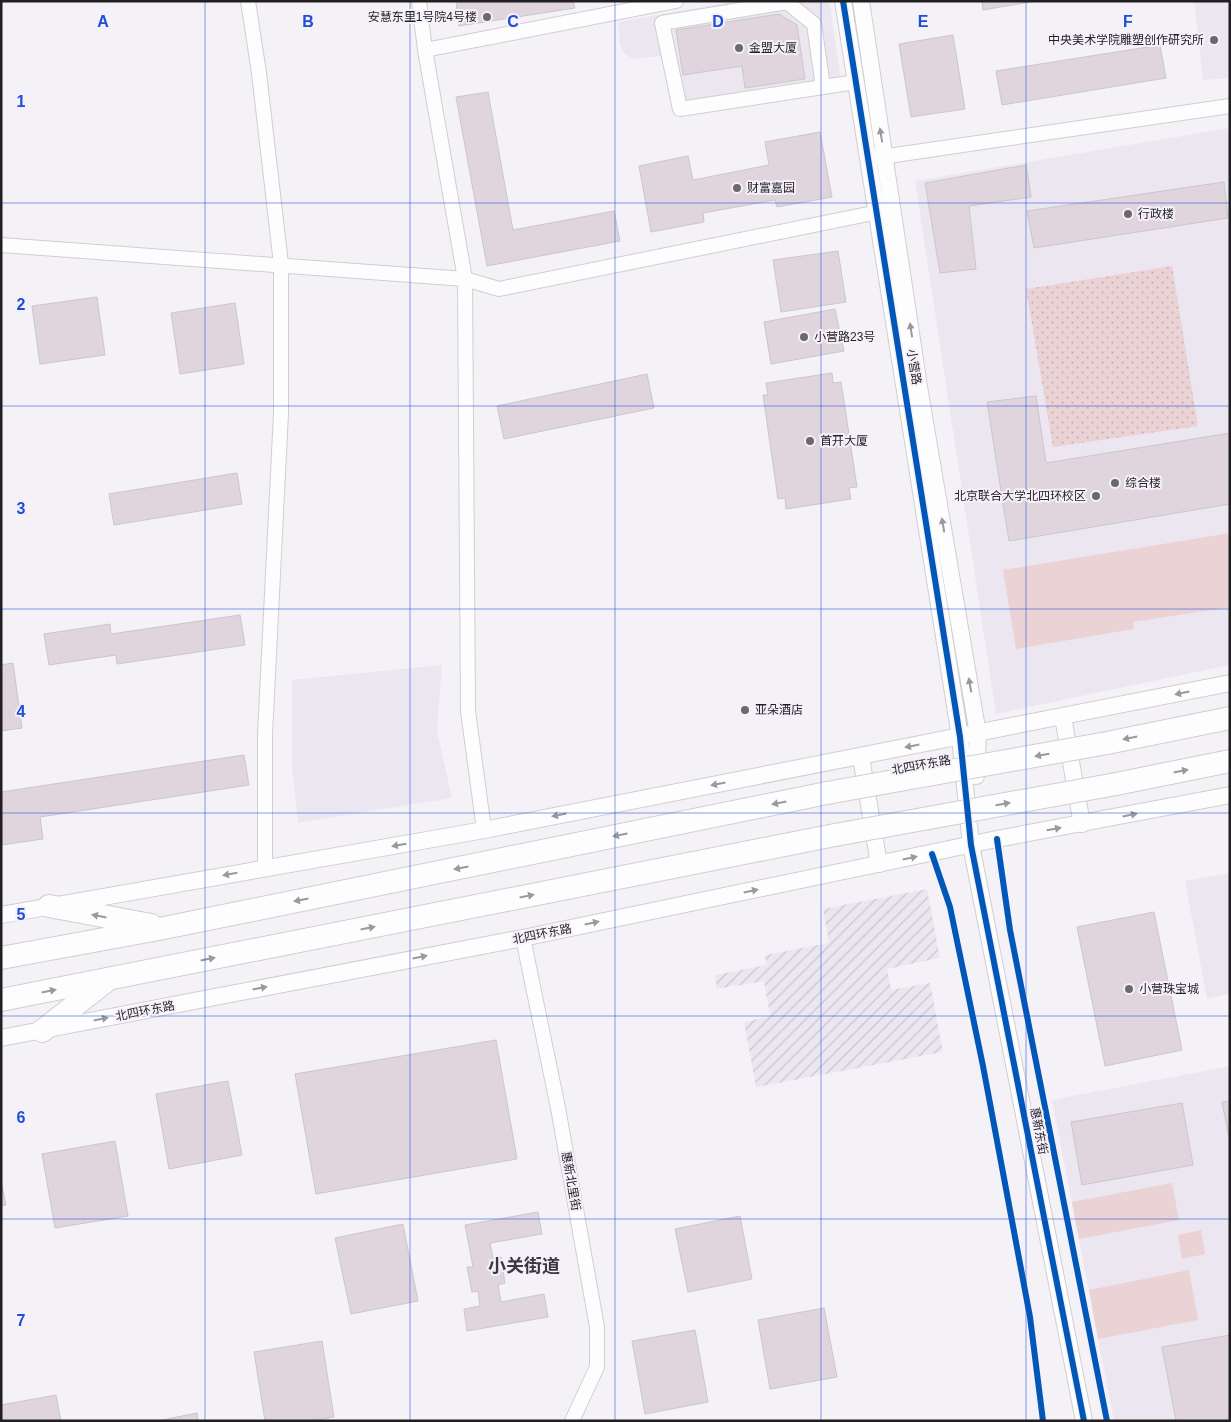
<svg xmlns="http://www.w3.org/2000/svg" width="1231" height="1422" viewBox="0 0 1231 1422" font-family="Arial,'Noto Sans SC',sans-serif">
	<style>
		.built { fill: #ece6f1 }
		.industrial { fill: url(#industrial-furrows) }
		.grass { fill: url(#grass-dots) }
		.garden { fill: #ead2d5 }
		.building { fill: #e0d5dd; stroke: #cac7ca }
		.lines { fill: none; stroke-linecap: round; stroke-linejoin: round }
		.minor-casing { stroke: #cfced1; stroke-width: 16 }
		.tertiary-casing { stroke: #cfced1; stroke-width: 18 }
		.trunk-casing { stroke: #cfced1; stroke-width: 24 }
		.minor { stroke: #fefdfe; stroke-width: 14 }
		.tertiary { stroke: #fefdfe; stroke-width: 16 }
		.trunk { stroke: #fefdfe; stroke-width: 22 }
		.trunk-bridge-casing { stroke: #cfced1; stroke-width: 24; stroke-linecap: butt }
		.trunk-bridge { stroke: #fefdfe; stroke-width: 22 }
		.cycleway-casing { stroke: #f5f0f9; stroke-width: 9 }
		.cycleway { stroke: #0057b8; stroke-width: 6 }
		.oneway { fill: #9b999b }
		.grid { fill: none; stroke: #1d4ed8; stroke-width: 1; stroke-opacity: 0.55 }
		.poi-dot { fill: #6b696d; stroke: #f5f0f9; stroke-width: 2 }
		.labels { text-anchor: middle; stroke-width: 4; stroke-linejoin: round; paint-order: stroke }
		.poi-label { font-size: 12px; fill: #211f22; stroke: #f5f0f9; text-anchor: start }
		.street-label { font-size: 12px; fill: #211f22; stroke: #f5f0f9 }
		.district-label { font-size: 18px; font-weight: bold; fill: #3c383f; stroke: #f5f0f9 }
		.grid-label { font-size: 16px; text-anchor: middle; font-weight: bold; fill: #1d4ed8; stroke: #f5f0f9; stroke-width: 4; stroke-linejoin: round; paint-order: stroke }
	</style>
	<defs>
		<pattern id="industrial-furrows" width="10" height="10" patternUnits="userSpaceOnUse" patternTransform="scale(1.25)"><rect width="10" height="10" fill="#ece6f1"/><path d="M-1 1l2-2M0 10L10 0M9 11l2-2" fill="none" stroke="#cac5ce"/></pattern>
		<pattern id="grass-dots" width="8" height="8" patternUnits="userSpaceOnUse" patternTransform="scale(1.25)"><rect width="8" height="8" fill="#ead2d5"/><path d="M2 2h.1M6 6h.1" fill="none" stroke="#c8b4b7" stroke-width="1.8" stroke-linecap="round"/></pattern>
	</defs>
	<rect width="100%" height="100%" fill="#f5f2f7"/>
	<path class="built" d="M736,1H825L830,4L842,89L677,114L672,108L662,56L633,59L625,54L620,45L618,22Z
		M1194,1H1230V78L1203,80Z
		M1230,128V665L996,714L915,181Z
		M442,665L437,731L452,798L298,823L292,766V680Z
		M1230,873V994L1207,999L1185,881Z
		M1230,1066V1421H1114L1052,1100Z"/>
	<path class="industrial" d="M927,889L940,958L887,969L891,990L930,983L943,1052L756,1087L744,1022L770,1016L764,981L717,989L715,975L766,965L765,955L829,943L823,909Z"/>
	<path class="grass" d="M1172,266L1198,426L1053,447L1026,289Z"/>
	<path class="garden" d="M1230,533V607L1133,622L1134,629L1016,649L1003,570Z
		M1172,1183L1179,1220L1079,1239L1072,1202Z
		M1201,1230L1205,1254L1182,1259L1178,1235Z
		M1189,1270L1198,1320L1098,1339L1089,1290Z"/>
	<path class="building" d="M456,1H573L575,8L459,26Z
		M982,1H1036L983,10Z
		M779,14L797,25L805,79L745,88L742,66L683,75L676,30Z
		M953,35L965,109L911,117L899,44Z
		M1160,45L1166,78L1002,105L996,71Z
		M488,92L513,230L614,211L620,241L487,266L456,97Z
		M820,132L832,197L777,207L775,200L703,213L704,222L651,232L639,166L688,156L693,180L769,165L765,142Z
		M1026,165L1031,197L969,206L976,269L940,273L925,183Z
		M1224,182L1228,218L1034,248L1027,211Z
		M838,251L846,302L781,312L773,260Z
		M97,297L105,355L40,364L32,306Z
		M235,303L244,364L180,374L171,313Z
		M835,309L844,351L771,364L764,322Z
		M832,373L833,383L841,382L857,487L849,488L851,499L786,509L785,498L778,499L763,395H768L766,383Z
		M647,374L654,408L504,439L497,406Z
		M1036,396L1046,463L1230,433V504L1009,541L987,402Z
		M237,473L242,504L114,525L109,494Z
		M240,615L245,645L117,664L116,655L49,665L44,634L110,624L111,634Z
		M13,663L22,728L1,731V665Z
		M244,755L249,785L40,817L43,839L1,845V792Z
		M1154,912L1182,1050L1105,1066L1077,927Z
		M496,1040L517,1159L316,1194L295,1074Z
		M228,1081L242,1155L169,1169L156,1094Z
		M1230,1101V1143L1222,1102Z
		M1182,1103L1193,1165L1082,1185L1071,1122Z
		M115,1141L128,1216L55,1228L42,1154Z
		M1,1181L6,1205L1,1206Z
		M538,1212L542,1234L490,1243L493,1259L501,1257L505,1283L498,1285L501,1302L544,1294L548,1317L467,1331L464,1309L480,1306L478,1291L472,1292L467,1267H473L465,1225Z
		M740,1216L752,1279L688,1292L675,1229Z
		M403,1224L418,1301L351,1314L335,1238Z
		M824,1308L837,1377L770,1389L758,1320Z
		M695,1330L708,1402L645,1414L632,1341Z
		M1230,1335V1421H1176L1162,1347Z
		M322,1341L334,1417L311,1421H265L254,1352Z
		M56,1395L61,1421H1V1405Z
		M197,1413L198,1421H157Z"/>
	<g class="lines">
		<defs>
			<path id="minor" d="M248,1L259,73L281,264V413L265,734V868
				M419,1L425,50L465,279L468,711L484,830
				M425,50L676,1
				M823,87L680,109L662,23L787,2L814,24L823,87L856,82
				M874,158L1230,106
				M1,245L465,279L499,289L878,212L883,204
				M523,938L558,1108L597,1327V1367L572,1421"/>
			<path id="tertiary" d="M843,1L960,737L971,845L1084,1421
				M861,1L920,393L978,734L976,776
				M1063,717L1082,824
				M861,757L879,864
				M1,915L484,830L1230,683
				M1,1038L523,938L997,839L1230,795"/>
			<path id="trunk" d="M1107,743L1230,718
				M1116,784L1230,761
				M49,906L151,925
				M1,958L164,928L827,793
				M1,1000L835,835
				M42,1031L105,982"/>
		</defs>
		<use href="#minor" class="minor-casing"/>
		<use href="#tertiary" class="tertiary-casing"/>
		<use href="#trunk" class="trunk-casing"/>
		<use href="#minor" class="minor"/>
		<use href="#tertiary" class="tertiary"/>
		<use href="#trunk" class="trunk"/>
		<defs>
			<path id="trunk-bridge" d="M827,793L1107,743
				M835,835L1116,784"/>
		</defs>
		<use href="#trunk-bridge" class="trunk-bridge-casing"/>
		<use href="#trunk-bridge" class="trunk-bridge"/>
		<defs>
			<path id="cycleway" d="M843,1L960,737L971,845L1084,1421
				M997,839L1010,930L1107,1421
				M932,854L950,907L983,1066L1030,1317L1043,1421"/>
		</defs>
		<use href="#cycleway" class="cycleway-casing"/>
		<use href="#cycleway" class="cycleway"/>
	</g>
	<defs><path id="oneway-solid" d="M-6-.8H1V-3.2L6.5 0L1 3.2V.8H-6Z" transform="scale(1.25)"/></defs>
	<g class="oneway">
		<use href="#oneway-solid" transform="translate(881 135) rotate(-99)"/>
		<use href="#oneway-solid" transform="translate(911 330) rotate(-99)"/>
		<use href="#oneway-solid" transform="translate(943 525) rotate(-100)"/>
		<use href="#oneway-solid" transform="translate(970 685) rotate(-100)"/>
		<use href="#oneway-solid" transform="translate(1182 693) rotate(168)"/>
		<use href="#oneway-solid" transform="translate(1130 738) rotate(169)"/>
		<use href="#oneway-solid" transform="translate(912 746) rotate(169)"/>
		<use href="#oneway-solid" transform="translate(1042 755) rotate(170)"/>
		<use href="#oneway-solid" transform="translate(1181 771) rotate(-11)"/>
		<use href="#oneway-solid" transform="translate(718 784) rotate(169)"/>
		<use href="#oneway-solid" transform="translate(779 803) rotate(169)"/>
		<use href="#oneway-solid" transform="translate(1003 804) rotate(-10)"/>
		<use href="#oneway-solid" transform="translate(559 815) rotate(169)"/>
		<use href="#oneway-solid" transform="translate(1130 815) rotate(-11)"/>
		<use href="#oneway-solid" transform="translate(1054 829) rotate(-10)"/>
		<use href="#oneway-solid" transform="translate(620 835) rotate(169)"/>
		<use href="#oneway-solid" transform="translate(399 845) rotate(170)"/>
		<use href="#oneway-solid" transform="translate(910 858) rotate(-12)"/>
		<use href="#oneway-solid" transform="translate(461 868) rotate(169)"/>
		<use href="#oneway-solid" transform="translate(230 874) rotate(170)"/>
		<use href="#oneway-solid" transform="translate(751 891) rotate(-12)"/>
		<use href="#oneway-solid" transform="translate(527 896) rotate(-11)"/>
		<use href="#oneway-solid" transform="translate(301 900) rotate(169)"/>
		<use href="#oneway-solid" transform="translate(99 916) rotate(-169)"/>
		<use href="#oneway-solid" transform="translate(592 923) rotate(-12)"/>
		<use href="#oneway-solid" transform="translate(368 928) rotate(-11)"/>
		<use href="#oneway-solid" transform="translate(420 957) rotate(-11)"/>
		<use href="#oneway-solid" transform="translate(208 959) rotate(-11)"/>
		<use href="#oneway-solid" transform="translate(260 988) rotate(-11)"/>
		<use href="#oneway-solid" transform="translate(49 991) rotate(-11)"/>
		<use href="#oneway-solid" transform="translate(101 1019) rotate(-11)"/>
	</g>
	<path class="grid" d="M205,1V1421M410,1V1421M615,1V1421M821,1V1421M1026,1V1421M1,203H1230M1,406H1230M1,609H1230M1,813H1230M1,1016H1230M1,1219H1230"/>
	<g class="poi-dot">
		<circle cx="487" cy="17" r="5"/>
		<circle cx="1214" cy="40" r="5"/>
		<circle cx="739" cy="48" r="5"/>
		<circle cx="737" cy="188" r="5"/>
		<circle cx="1128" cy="214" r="5"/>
		<circle cx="804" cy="337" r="5"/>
		<circle cx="810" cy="441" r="5"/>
		<circle cx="1115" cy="483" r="5"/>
		<circle cx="1096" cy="496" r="5"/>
		<circle cx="745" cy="710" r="5"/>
		<circle cx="1129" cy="989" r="5"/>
	</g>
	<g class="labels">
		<g class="poi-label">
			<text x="477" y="21" text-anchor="end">安慧东里1号院4号楼</text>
			<text x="1204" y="44" text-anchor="end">中央美术学院雕塑创作研究所</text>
			<text x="749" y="52">金盟大厦</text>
			<text x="747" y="192">财富嘉园</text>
			<text x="1138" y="218">行政楼</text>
			<text x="814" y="341">小营路23号</text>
			<text x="820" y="445">首开大厦</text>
			<text x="1125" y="487">综合楼</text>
			<text x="1086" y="500" text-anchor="end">北京联合大学北四环校区</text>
			<text x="755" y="714">亚朵酒店</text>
			<text x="1139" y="993">小营珠宝城</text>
		</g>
		<g class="street-label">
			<text transform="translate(914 367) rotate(81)" y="4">小营路</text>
			<text transform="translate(921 765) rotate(-10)" y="4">北四环东路</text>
			<text transform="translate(542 934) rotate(-11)" y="4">北四环东路</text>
			<text transform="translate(145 1011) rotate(-11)" y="4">北四环东路</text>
			<text transform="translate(1039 1131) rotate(79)" y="4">惠新东街</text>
			<text transform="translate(571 1181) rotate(80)" y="4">惠新北里街</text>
		</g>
		<g class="district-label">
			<text x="524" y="1272">小关街道</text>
		</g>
	</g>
	<g class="grid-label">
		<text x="103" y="27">A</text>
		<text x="308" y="27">B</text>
		<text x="513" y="27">C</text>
		<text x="718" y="27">D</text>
		<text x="923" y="27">E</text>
		<text x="1128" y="27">F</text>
		<text x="21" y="107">1</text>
		<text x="21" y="310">2</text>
		<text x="21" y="514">3</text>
		<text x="21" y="717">4</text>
		<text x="21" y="920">5</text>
		<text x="21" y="1123">6</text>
		<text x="21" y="1326">7</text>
	</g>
	<rect width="1231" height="1422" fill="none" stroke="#211f22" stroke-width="5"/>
</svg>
